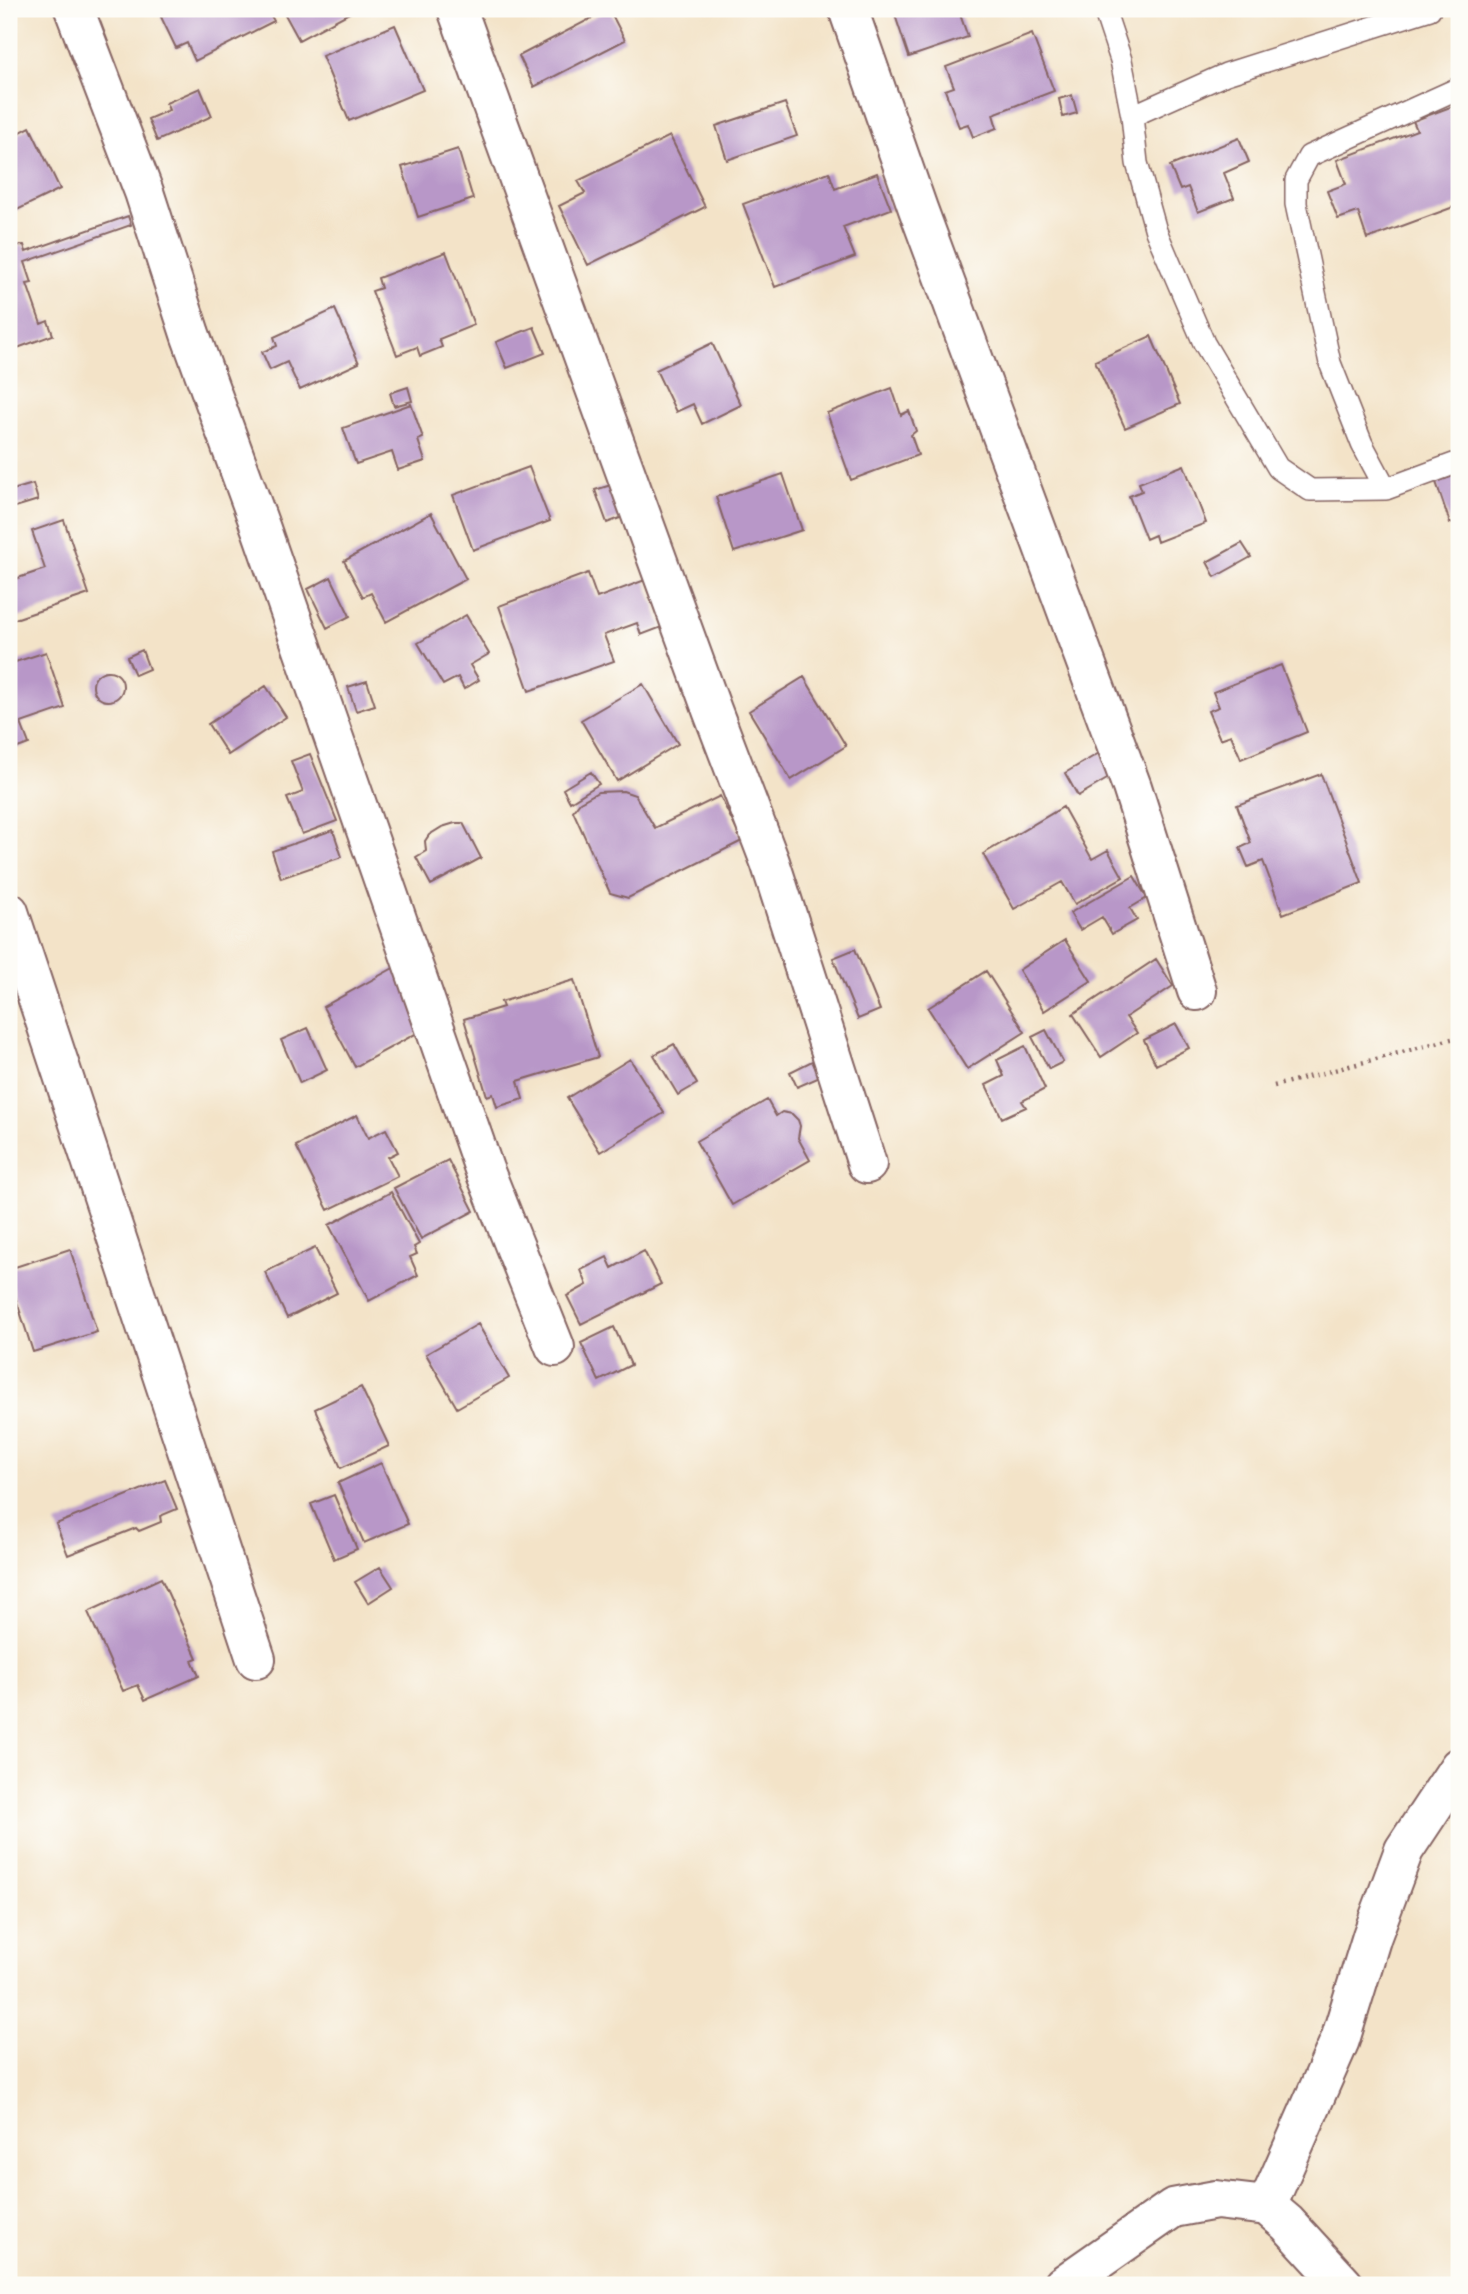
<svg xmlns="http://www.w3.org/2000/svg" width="1468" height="2294" viewBox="0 0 1468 2294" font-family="Itim,sans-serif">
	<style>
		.building { fill: #b897c8 }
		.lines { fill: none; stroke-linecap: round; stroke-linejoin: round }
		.service-casing { stroke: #856462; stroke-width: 24 }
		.minor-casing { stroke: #856462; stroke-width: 42 }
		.path { stroke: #856462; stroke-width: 4.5; stroke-dasharray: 2 5; stroke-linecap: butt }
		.service { stroke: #fff; stroke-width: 21 }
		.minor { stroke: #fff; stroke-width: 38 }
	</style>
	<rect width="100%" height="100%" fill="#fdfcf7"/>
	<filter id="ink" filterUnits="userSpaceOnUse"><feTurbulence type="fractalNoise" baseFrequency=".0143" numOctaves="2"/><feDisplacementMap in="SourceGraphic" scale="14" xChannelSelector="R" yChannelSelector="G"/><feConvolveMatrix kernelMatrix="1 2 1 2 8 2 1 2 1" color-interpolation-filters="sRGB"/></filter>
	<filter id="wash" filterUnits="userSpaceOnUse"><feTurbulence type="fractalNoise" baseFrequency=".00686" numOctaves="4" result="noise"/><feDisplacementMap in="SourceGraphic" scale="28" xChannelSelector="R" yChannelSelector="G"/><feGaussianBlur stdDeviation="1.57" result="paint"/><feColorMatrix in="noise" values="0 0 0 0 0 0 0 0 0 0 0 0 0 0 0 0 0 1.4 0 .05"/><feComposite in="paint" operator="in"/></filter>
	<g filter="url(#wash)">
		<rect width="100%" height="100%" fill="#f3e3c8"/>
		<g id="blocks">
			<path class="building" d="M171,9H267L274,21L195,61L187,43L176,48L161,17L172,11Z
				M282,9H351L353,11L299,40Z
				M609,9L625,40L534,87L519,56Z
				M893,9H958L968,37L909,57Z
				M395,25L423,90L349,121L322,56Z
				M1032,34L1054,91L993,114L997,128L973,137L968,124L959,127L945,90L954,87L946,67Z
				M200,88L212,116L157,141L148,119L169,110L166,103Z
				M1072,95L1077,113L1063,117L1059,99Z
				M785,103L797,136L727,160L716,126Z
				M1453,106L1456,114L1459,113V205L1367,239L1358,212L1338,219L1327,191L1346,184L1337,160L1417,130L1413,121Z
				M30,127L60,189L9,214V138Z
				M670,136L705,207L588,265L559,206L585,193L578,181Z
				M1239,138L1249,162L1224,173L1234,198L1198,212L1188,187L1180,190L1170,166Z
				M458,149L473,199L418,217L402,167Z
				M829,172L835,189L877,173L891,209L843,227L855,257L775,287L743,204Z
				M128,216L131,225L25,262L32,283L27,284L41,324L48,321L53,335L9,351V246L24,245L26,252Z
				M446,252L474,325L439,339L442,347L420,356L417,347L397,355L372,291L381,288L378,278Z
				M335,309L359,363L300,390L287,362L270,370L262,352L277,346L274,337Z
				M534,327L545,353L507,368L496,342Z
				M1151,336L1180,404L1125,428L1095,361Z
				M712,343L741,405L702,424L693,404L676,412L656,370Z
				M408,387L412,401L394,406L390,393Z
				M892,388L901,415L909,411L916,431L911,435L918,455L851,480L827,413Z
				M411,404L423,438L418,440L425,461L398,470L392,452L356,464L343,428Z
				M1184,465L1206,523L1157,542L1155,535L1146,539L1129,496L1142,491L1139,483Z
				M529,467L550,521L473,550L453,495Z
				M783,474L802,530L734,552L716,497Z
				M1459,474V520L1450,523L1436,482Z
				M33,484L38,500L9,509V491Z
				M611,485L623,517L607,523L595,490Z
				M431,513L466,579L386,622L371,593L363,597L344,561Z
				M64,520L89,594L9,621V581L45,569L32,531Z
				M1242,543L1251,557L1215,577L1207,562Z
				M588,573L597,598L645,580L662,627L641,635L637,623L604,635L614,661L529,691L499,606Z
				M331,577L350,616L327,628L308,589Z
				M466,615L489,654L470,665L479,680L464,689L458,677L443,685L418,643Z
				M142,650L149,669L135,675L127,657Z
				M46,652L65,708L21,723L29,744L9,751V664Z
				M1281,665L1307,732L1241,759L1231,735L1220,739L1208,711L1219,707L1213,692Z
				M93 686a15 15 0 1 1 30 0a15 15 0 1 1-30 0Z
				M804,677L846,746L791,780L749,711Z
				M367,681L375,705L356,711L348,687Z
				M643,684L678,744L617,781L581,720Z
				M266,686L286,717L228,755L208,724Z
				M1101,752L1114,775L1078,796L1065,773Z
				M310,754L337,821L302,834L287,798L303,792L291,761Z
				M591,772L599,784L570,802L563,789Z
				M1321,774L1362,883L1283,914L1263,861L1248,867L1240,848L1251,843L1237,805Z
				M623,791L635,795L655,828L720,796L742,841L628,898L610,893L573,811L580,802L598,792Z
				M1063,807L1092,859L1108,850L1123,877L1075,904L1062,882L1014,909L983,854Z
				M455,823H463L481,858L431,885L416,857L426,851L425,841L429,835L442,827Z
				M333,830L342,857L281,878L272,851Z
				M1134,876L1147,898L1130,908L1137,920L1112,934L1102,917L1080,930L1070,913Z
				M1065,940L1091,981L1044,1011L1019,970Z
				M855,949L880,1010L858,1019L833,958Z
				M1156,959L1173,986L1126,1017L1137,1033L1101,1057L1073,1014Z
				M397,966L430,1026L355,1067L323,1007Z
				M986,971L1025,1032L967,1069L928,1008Z
				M574,980L598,1057L518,1081L523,1099L497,1107L493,1094L487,1096L464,1019L503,1007L501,1002Z
				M1176,1024L1189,1048L1156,1065L1144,1040Z
				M308,1028L327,1070L300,1083L281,1040Z
				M1046,1030L1063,1062L1049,1069L1032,1037Z
				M674,1044L697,1084L678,1095L654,1055Z
				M1025,1046L1045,1089L1022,1101L1026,1107L1002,1118L986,1085L1004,1076L997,1060Z
				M630,1059L664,1113L600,1152L567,1098Z
				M812,1061L820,1077L797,1087L790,1072Z
				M767,1100L776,1116L782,1112L792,1114L798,1120L800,1126L798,1138L810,1160L732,1205L696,1141Z
				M357,1115L368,1138L386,1129L398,1152L388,1157L398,1176L328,1210L296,1146Z
				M448,1160L474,1211L421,1239L394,1188Z
				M391,1192L419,1244L414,1247L417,1254L410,1257L418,1275L369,1301L329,1225Z
				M315,1248L337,1293L287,1318L265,1272Z
				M70,1249L97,1332L33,1352L9,1277V1269Z
				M644,1251L661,1284L581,1324L567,1296L587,1285L581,1270L607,1257L612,1268Z
				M478,1324L509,1378L457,1408L426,1354Z
				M614,1327L631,1365L599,1381L581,1343Z
				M361,1387L389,1446L341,1468L315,1409Z
				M381,1463L408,1524L364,1543L338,1483Z
				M165,1480L177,1509L160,1516L161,1522L139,1531L136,1528L68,1555L56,1524Z
				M334,1495L357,1549L334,1559L311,1504Z
				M380,1567L393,1587L368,1603L355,1582Z
				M161,1578L197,1658L192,1660L199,1676L145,1700L138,1685L123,1691L88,1612Z"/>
		</g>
	</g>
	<g filter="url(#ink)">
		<use href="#blocks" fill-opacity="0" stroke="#856462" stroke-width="2"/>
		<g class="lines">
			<defs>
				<path id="service" d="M1104,9L1121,60L1132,116L1137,163L1156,231L1204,343L1278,468L1310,490L1386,489
					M1459,88L1309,156L1296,180V204L1330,363L1362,444L1386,489L1459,462
					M1132,116L1226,74L1430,9"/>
				<path id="minor" d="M74,9L144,192L190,334L261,529L484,1169L555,1347
					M457,9L712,710L770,862L867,1164
					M848,9L918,209L1132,787L1197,991
					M9,912L256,1659
					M1267,2206L1340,2040L1372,1936L1404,1850L1459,1767
					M1063,2285L1173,2208L1216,2200L1267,2206L1287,2223L1344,2285"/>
			</defs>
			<use href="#service" class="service-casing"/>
			<use href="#minor" class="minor-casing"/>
			<path class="path" d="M1274,1086L1459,1037"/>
			<use href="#service" class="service"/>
			<use href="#minor" class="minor"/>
		</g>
	</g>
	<rect width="1468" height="2294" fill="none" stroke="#fdfcf7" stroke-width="35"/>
</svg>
